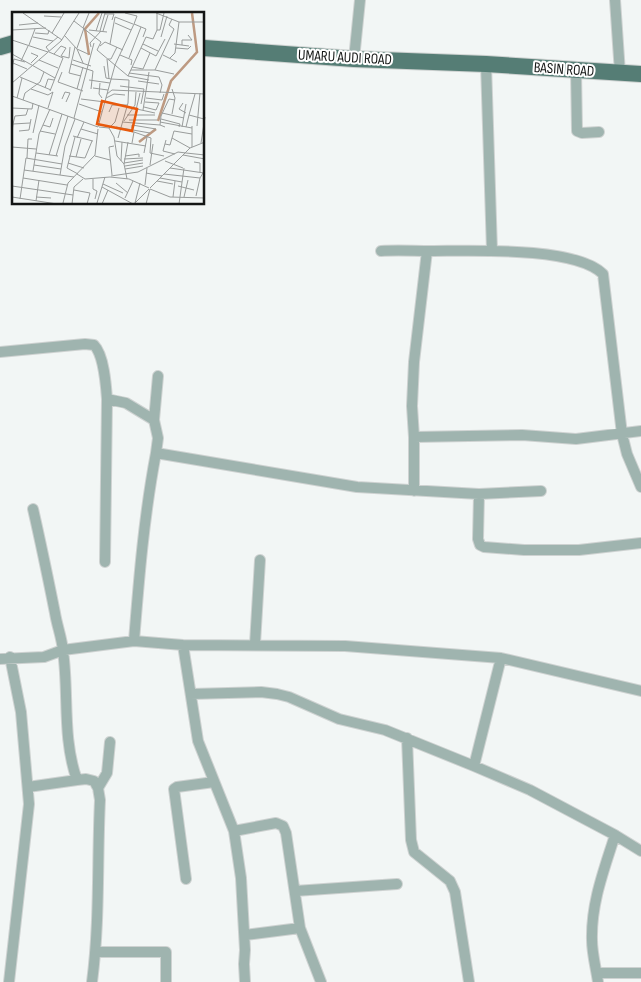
<svg xmlns="http://www.w3.org/2000/svg" width="641" height="982" viewBox="0 0 641 982" font-family="'Sofia Sans Condensed',sans-serif">
	<style>
		.lines { fill: none; stroke-linecap: round; stroke-linejoin: round }
		.minor-casing { stroke: #ced2d1; stroke-width: 12 }
		.primary-casing { stroke: #ced2d1; stroke-width: 18 }
		.minor { stroke: #9fb4af; stroke-width: 10 }
		.primary { stroke: #557d75; stroke-width: 16 }
		.labels { text-anchor: middle; stroke-width: 4; stroke-linejoin: round; paint-order: stroke }
		.street-label { font-size: 15px; fill: #141615; stroke: #fff }
		.inset-river { fill: none; stroke: #bd9a82; stroke-width: 2.5 }
		.inset-road { fill: none; stroke: #999c9b; stroke-width: 1 }
		.view { fill: #e8590c; fill-opacity: 0.15; stroke: #e8590c; stroke-width: 2.5 }
		.inset-edge { fill: none; stroke: #141615; stroke-width: 2.5 }
	</style>
	<rect width="100%" height="100%" fill="#f2f6f5"/>
	<g class="lines">
		<defs>
			<path id="minor" d="M615,0L620,73
				M354,59L360,0
				M486,64L492,251
				M576,70L577,131L582,133L599,132
				M381,251C398,250 414,251 431,251C470,251 575,246 603,274L622,434L627,454L641,487
				M0,352L85,344L94,345C104,355 106,385 107,399L126,403L154,420L158,438L156,453L357,487L479,494L541,491
				M154,420L158,376
				M414,437L522,435L576,439L641,431
				M414,491V437L412,406L414,362L427,251
				M479,494L478,539L480,545L484,547L524,550H579L641,543
				M33,509C41,544 48,578 55,613C57,626 62,638 63,651C69,693 62,738 77,780L86,779L94,781L98,788L100,800C97,861 100,921 92,982
				M105,562L107,399
				M134,641C139,578 144,516 156,453
				M255,644L260,560
				M183,645L198,741L234,831L241,878L245,950L244,964L245,982
				M0,659L44,657L63,650L134,641L183,645L345,646L501,658L641,691
				M191,694L261,692L277,694L289,697L339,719L385,730L474,766L530,790L615,835L641,851
				M407,738L411,840L414,852L450,881L455,892L469,982
				M474,766L501,658
				M28,787L77,780
				M98,788L107,773L110,742
				M234,831L276,823L283,826L286,833L300,928L321,982
				M186,879L174,789L177,787L214,782
				M295,891L397,884
				M245,935L300,928
				M96,952H166V982
				M597,973H641
				M9,982L29,804L21,712L10,657
				M598,982C596,968 592,954 592,940C591,903 604,870 615,835"/>
			<path id="primary" d="M0,47L14,43
				M204,48L354,59L486,64L641,74"/>
		</defs>
		<use href="#minor" class="minor-casing"/>
		<use href="#primary" class="primary-casing"/>
		<use href="#minor" class="minor"/>
		<use href="#primary" class="primary"/>
	</g>
	<g class="labels">
		<g class="street-label">
			<text transform="translate(345 57) rotate(3)" y="5">UMARU AUDI ROAD</text>
			<text transform="translate(564 69) rotate(4)" y="5">BASIN ROAD</text>
		</g>
	</g>
	<g transform="translate(12 12)">
		<rect width="192" height="192" fill="#f2f6f5"/>
		<path class="inset-river" d="M77,43L73,17L87,1M146,109L159,69L185,40L180,1M127,130L144,117"/>
		<path class="inset-road" d="M11,1L50,28M113,1L125,4L122,12M144,1L167,10L163,41L158,46M93,2H102L100,8M32,4L49,5M62,9L89,30L85,38L116,64L134,25L141,27L145,18H148L152,1M167,10H193M103,11L119,18M122,12L134,17L131,25M7,13L26,11M71,16L77,1M0,18L34,16M77,18L95,20M145,18V1M84,19L90,1M88,19L93,1M91,19L96,3M23,21L36,22L37,18M40,21L52,1M53,24L65,37L76,42M21,25L41,29M149,25L155,4M0,28L36,40M98,32L103,5L121,12M131,32L146,39M162,32L177,34M17,33L23,17M170,33V28H180L176,23M88,34L93,30L111,38M63,35L57,61L69,64M79,35L78,31L89,19M65,36L72,16M129,36L144,44L153,27M164,36L176,37L179,34M65,37L71,51M37,39L34,35L46,25M37,40L51,46L38,79M0,42L43,66M42,42L49,34L54,36L49,44L57,46L58,35M108,43L120,48L119,53M151,43L165,50M117,46L129,15M95,47L97,67M96,47H99L105,35M27,48L46,56M61,48L79,54M9,49L16,34M1,51L15,57M19,51L26,44L19,41M59,52L81,59L79,77M92,54L94,66L99,67M120,55L131,57L138,41M0,56L2,47L13,50M119,58H143L162,17L157,13L160,7M143,58L162,62M50,60L46,70L71,79M117,61L147,65M116,64L137,68M8,65L39,78M147,65L150,73L148,81M99,67L117,68L116,91L106,126M77,68L98,71M126,69L147,72M0,71L49,29L67,1M88,71L87,82L90,86M108,74L132,77L129,92M33,76L36,67L42,68M81,76L96,78M19,77L36,83L41,80L36,96M65,77L71,55M160,77L163,86L160,102M95,82L103,53L122,12M0,84L86,115M5,86L10,66M94,86L102,82L113,83M134,86L150,88L152,82M50,87L53,80L58,81L54,90M69,87L93,90M11,88L13,81L28,70L32,60M171,91L167,97L174,101M67,92L90,100M132,95L144,98L147,91L133,90M0,96L20,97L21,91M120,96L143,101M124,98L128,81M131,98L137,60M97,100L100,93H115M150,101L172,106M115,103H143M177,103L183,82M62,106L82,31M149,107L168,112L167,115M117,108H145M112,109L123,93L124,80M110,110L148,113M148,110L180,116M1,112L3,104L14,103L16,97M31,113L38,115L41,106M180,114V135M185,114L188,81M86,115L95,82L100,78L193,82M87,115L97,116L102,125L105,144L112,152L115,167M104,115L138,121M153,115L148,113L149,104L157,87L163,88M170,115L174,92M174,115L177,103L192,107M97,116L103,110L107,96M120,116V113L144,117M69,117L86,122M111,117L122,120L120,131M7,119L17,118L19,107M28,119L43,122M0,120L1,112L18,111M122,120L139,126L138,141L152,144M21,121L27,93M61,124L81,129M63,125L55,156L66,162M65,126L72,110M160,126L178,136M154,128L151,139L163,142M103,129L134,134M189,131L193,105M153,132L158,133L162,119L180,122M0,135L24,137M24,141L46,144M132,141L135,125M174,141L193,143M37,143L50,102M171,143L193,147M44,144L56,104M57,144L73,146L80,129M83,144L98,148M113,144L127,142V145M64,145L69,127M15,146L16,127H20M112,147L131,146M109,149L110,130M153,149L171,156M182,150L188,151V160M56,151L72,156M112,151L131,148M112,152L116,130M22,153L49,157M138,153L141,132M113,154L131,151M158,156L192,161M113,157L131,154M12,158L62,165M21,159L27,122L38,97M134,161L150,164M65,162L73,167L98,165L117,167L137,176M152,162L188,166L191,161M48,163L53,134L63,107M100,163L97,135L102,134M99,164L126,160L166,140L174,141M11,166L55,173M148,166L170,170M81,167V177L85,179L83,187M145,169L161,172M104,171L116,181M91,172L111,181M133,173L135,156M0,174L61,183M166,174L182,178M90,175L121,192M138,176L178,136L193,130M138,177L158,185L193,186M62,178L78,181L75,192M184,184L188,166M0,185L45,192M24,185L39,186M161,185L163,169M172,185L176,168M113,186L121,169M8,187L14,146L50,152M24,189L27,168M51,191L56,171L83,143L86,117M85,191L93,165M123,191L128,171M60,192L62,175L71,167M90,192L96,178M122,192L137,177M134,192L138,177M167,192L172,156"/>
		<path class="view" d="M90,89L125,97L120,119L85,112Z"/>
		<rect width="192" height="192" class="inset-edge"/>
	</g>
</svg>
